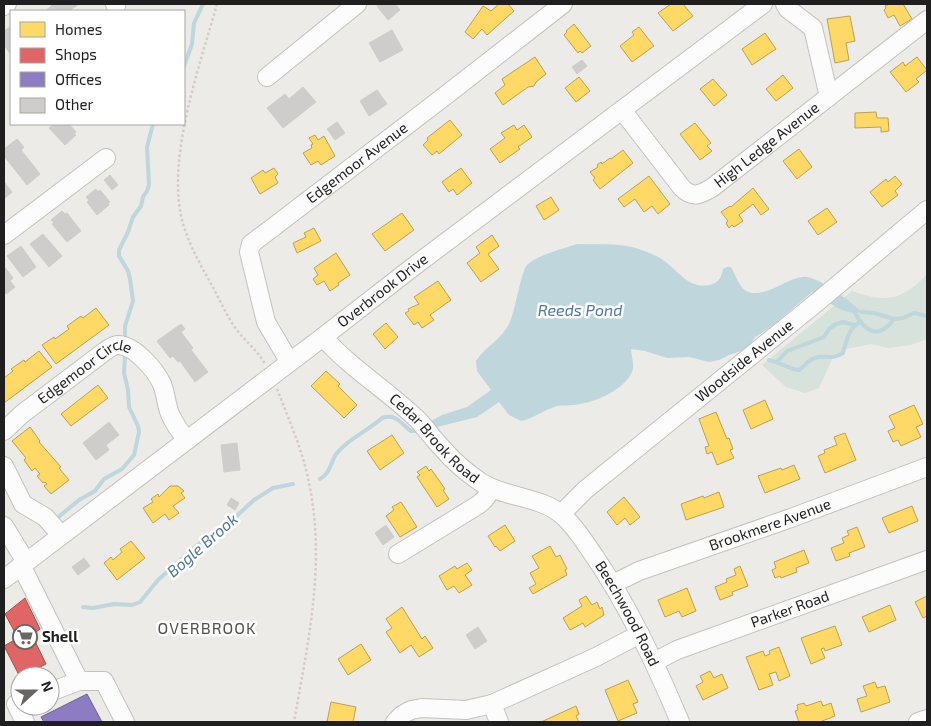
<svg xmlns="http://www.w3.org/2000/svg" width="931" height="726" viewBox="0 0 931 726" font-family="'Exo 2',sans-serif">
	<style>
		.wetland { fill: #d6e2db }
		.water { fill: #bed6dc }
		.homes { fill: #ffd966; stroke: #bca151 }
		.shops { fill: #e06666; stroke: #a65151 }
		.offices { fill: #8e7cc3; stroke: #6d6092 }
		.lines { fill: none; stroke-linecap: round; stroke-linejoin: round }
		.stream { stroke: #bed6dc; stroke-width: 4 }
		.building { fill: #cfcdcb; stroke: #cfcdc9 }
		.minor-casing { stroke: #c2c2c0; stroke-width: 20 }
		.path { stroke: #d5cac8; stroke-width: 2.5; stroke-dasharray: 2.5 2.5; stroke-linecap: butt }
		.minor { stroke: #fcfcfc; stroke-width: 18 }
		.labels { text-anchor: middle; stroke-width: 5; stroke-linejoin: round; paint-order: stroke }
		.street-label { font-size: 15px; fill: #1f1f1f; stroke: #fff }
		.poi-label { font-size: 15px; font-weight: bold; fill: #1f1f1f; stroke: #fff; text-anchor: start }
		.water-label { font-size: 16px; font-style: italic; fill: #52779d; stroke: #fff }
		.neighbourhood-label { font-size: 16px; letter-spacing: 1px; fill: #525252; stroke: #fff }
	</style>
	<rect width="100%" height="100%" fill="#ecebe8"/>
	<path class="wetland" d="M927,274V339L911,345L888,348L871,344L846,349L833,357L819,388L805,393L786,387L762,365L852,291C886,303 902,301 927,274Z"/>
	<path class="water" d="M577,244C594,245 614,243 632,247C640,249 653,254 660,258C678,269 689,292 713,284C720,281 722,275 723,269L727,267H731C735,274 739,286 745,290C757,299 778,286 789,281C795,279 801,276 807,277C824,280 849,301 862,312C845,317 826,300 812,292L774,324L754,338L750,346L744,350L729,355L719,360L709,362L689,357L667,358L645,351L631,349C631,355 634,363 633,369C627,390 592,404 572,405C567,406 562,405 557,406C544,410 534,418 521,421L509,415L499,402L477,417L433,428L429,422L442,415L467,407L491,390L477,371L476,361C485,347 501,340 509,324C515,312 521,271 527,265C537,255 563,249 577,244Z"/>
	<path class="homes" d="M499,4H508L514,11L487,35L482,29L473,39L465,32L483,6L491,11Z
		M671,4H683L693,16L673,31L658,13Z
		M889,4H903L912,19L900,26L894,15L888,18L884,10L886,8L885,6Z
		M850,16L855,41L846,43L849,60L835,63L827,19Z
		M574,24L591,46L582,53L580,51L578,53L564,35L567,32L566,31Z
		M639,27L654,46L632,62L620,46L634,35L632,32Z
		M765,33L776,49L752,65L742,49Z
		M535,57L546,74L536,82L534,86L528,87L503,105L495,93L505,85L502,79Z
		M917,57L927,70L916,79L919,82L906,92L890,72L903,62L905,66Z
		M783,75L793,88L776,101L766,89Z
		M579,77L590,91L576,102L565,88Z
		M713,79L727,95L714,106L700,89Z
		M876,112L877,118H888L889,131L881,132V127L855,128V113Z
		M450,120L462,135L439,154L437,151L432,155L423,145L428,140L427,138Z
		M695,123L711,143L707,146L712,151L700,160L680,134Z
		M514,125L517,130L524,125L532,137L518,147L520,149L500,163L490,149L505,138L501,133Z
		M315,135L318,140L324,136L335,156L321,165L318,161L311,165L303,153L312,148L311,145L313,144L309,138Z
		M799,149L812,167L797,179L783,161Z
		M623,150L633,163L600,189L593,180L595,178L590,172L598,167L597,165L601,162L602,164L610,158L611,159Z
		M274,168L278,174L275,177L278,183L260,194L251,178L263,170L265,173Z
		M461,168L472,183L457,195L453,189L449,192L442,182Z
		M649,176L670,204L658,214L652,206L644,212L635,199L624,207L618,199Z
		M895,176L902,184L895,191L898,195L882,207L870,192L886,179L888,182Z
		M753,188L769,209L761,215L753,204L739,215L743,221L734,227L732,225L729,228L726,223L728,221L721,212L730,206L731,207Z
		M551,197L559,210L544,220L536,206Z
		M827,208L837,222L818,235L808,221Z
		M402,213L414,230L385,251L372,234Z
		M314,228L321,241L297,253L293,243L306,237L304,233Z
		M492,235L499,246L488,254L499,269L481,282L467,263L480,253L476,247Z
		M336,253L350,275L338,283L339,285L330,291L324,281L317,285L313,279L318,275L314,268Z
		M438,281L451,300L430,315L434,320L422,328L418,322L414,325L405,313L409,311L408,309L419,304L414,297Z
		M96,308L109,325L56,364L42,345L54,337L55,339L69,329L67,326L81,316L83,318Z
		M386,323L398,337L385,349L373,334Z
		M39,351L52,367L4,403V378L13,371L11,369L24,360L25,362Z
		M326,371L340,384L338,386L357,405L344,418L311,386Z
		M98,385L108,398L71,426L61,414Z
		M765,400L773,419L751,429L743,410Z
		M914,405L923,424L916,427L921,437L901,446L898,440L893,442L888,431L895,428L889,416Z
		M716,412L727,439L729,438L733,449L730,450L734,458L717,465L712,452L707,454L705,447L709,446L699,419Z
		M30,427L40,441L39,442L61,467L59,468L69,480L51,494L44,486L47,484L45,482L43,483L37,476L40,474L35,468L32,471L24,460L26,458L12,441Z
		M845,433L856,460L825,473L818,456L825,453L824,450L837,445L834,437Z
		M392,435L404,453L380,470L367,451Z
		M794,465L800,479L765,493L758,476L781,468L782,470Z
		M426,466L429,471L431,469L445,489L443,490L449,499L437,507L417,477L420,475L417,472Z
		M170,486H178L184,491L181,493L185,498L173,506L179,513L169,520L165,514L153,523L143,508L153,502L151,499L158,494L159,497Z
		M719,492L724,507L686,520L681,504L703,496L704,498Z
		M624,497L640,517L630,525L625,518L617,525L607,512Z
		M401,502L417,527L400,537L386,516L394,510L392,507Z
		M912,506L918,521L889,533L882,518Z
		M505,525L515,541L500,551L496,546L495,547L488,536Z
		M857,527L865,547L849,553L850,556L836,561L831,548L844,543L842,538L849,535L847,531Z
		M131,541L145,558L117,580L104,563L111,557L113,560L122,552L120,549Z
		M550,546L556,557L560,555L567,569L565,570L567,575L533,594L529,588L536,584L530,573L539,568L532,556Z
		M804,550L809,563L796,568L797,572L781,578L780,576L775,578L772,570L776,568L774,562Z
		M467,563L472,570L465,575L472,585L459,593L454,586L447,590L439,576L455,566L457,569Z
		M740,566L748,586L732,592L733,595L720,600L715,587L727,582L726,579L736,575L734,569Z
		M687,588L696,611L682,617L679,611L665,617L658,600Z
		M586,596L592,605L597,602L600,609L602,607L604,615L585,627L583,623L570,630L563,618L582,606L579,600Z
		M927,596V616L923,618L915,602Z
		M890,605L896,620L869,632L862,617Z
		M402,607L422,639L425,636L433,648L419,657L411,645L400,653L386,632L392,628L386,619Z
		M835,626L842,645L825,651L824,648L821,649L825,658L811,664L801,638Z
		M361,644L371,660L348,675L338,659Z
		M779,647L790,676L779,681L776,672L769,674L773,685L759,690L746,657L763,651L765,656L770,654L769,651Z
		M710,671L714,678L722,674L728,688L703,700L696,686L703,682L700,676Z
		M628,680L638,702L633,704L637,713L618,721L605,690Z
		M875,682L877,688L885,686L890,702L861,712L857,699L867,696L863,686Z
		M821,701L823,706L831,703L835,716L822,721L823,722H799L795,711L798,710L797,705L804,703L806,706Z
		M331,702L356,707L353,722H327Z
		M576,706L579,714L576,716L579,722H541Z"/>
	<path class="shops" d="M25,598L40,629L32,635L46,664L20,677L4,646L18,638L5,614Z"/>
	<path class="offices" d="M87,694L102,722H44L41,717Z"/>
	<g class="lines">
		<path class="stream" d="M184,66L192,44L194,23L203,4
			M854,311C864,331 878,341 894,319
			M862,312L874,313L894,319L903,318L914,313L927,316
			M125,337V326L133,301L130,279L128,271L119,256V250L128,232L133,217L141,206L143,197L147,191L149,185L147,147L153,124
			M769,360C780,362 788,369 799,370C805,366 808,360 815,358C826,354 830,361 843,353C846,341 849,328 860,322
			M777,362L787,351L824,337L829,329L836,324L843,322L854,325
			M320,479C331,473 330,462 337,453C349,438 368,431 382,418C396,413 401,424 411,431H417
			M56,519L79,500L95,491L104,479L122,469L134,455L139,432L138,426L129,407L128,390L124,373L125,356
			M83,607L93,608L114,604L132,605L140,602L158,580L193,549L205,539L217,534L254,500L273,488L293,484"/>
	</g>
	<path class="building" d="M50,4H79L69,11H47L46,10L52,6Z
		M379,4H395L400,10L388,20L377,6Z
		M11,26V55L4,45V31Z
		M392,30L403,50L380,62L369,43Z
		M582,60L587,66L577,74L572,67Z
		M303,87L316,102L283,128L267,108L285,94L289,99Z
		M377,90L387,104L369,116L360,101Z
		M337,122L345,133L335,140L327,129Z
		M54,124H69L76,132L74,133L76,135L65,145L49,128Z
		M17,139L24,147L21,150L40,174L27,185L4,156V149Z
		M110,175L118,185L112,190L104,180Z
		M4,182L12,192L4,199Z
		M96,189L98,192L100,190L110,202L108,203L109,205L97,215L87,202L89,200L86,197Z
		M62,211L65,214L67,213L81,231L67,242L52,224L54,223L51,220Z
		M43,234L62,256L49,267L30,244Z
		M21,246L36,267L23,277L7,256Z
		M4,266L13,278L10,281L15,287L6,294L4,290Z
		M181,324L185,329L181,332L193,348L191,350L208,372L195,382L180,361L178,362L173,356L170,358L157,341Z
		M109,422L119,435L106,445L109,450L96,460L83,443Z
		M237,443L240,470L224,472L221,445Z
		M231,498L239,503L235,510L227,505Z
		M386,525L394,537L383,545L375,533Z
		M84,558L90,566L78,575L72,567Z
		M478,627L487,641L475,649L466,635Z"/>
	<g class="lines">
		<defs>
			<g id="minor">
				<path d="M115,4L116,6"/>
				<path d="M785,4L788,9L813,28L829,97"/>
				<path d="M4,6L7,4"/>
				<path d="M267,77L357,4"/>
				<path id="s1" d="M622,110L682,188C693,199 702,194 713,187L927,20"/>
				<path d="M4,235L106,158"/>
				<path id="s2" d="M323,337C350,368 387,390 417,419C426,428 433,439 442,448C453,461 467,473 482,483C506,498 540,496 562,515C576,527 585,543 595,557C630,609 656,665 680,722"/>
				<path id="s3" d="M289,361L266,322L249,252L251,244L441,99L563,4"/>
				<path id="s4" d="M4,431L22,414L104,352C108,349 112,346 117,345C134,344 156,371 162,384C166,394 166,404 170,414C174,423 180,432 187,440"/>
				<path d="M4,466L23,504L45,517L61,535"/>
				<path id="s5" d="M561,514L585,490L816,303L927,210"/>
				<path d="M4,526L26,562"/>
				<path d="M398,554L478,505L484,500L492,489"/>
				<path d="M21,565L79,681"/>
				<path id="s6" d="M4,579L323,337L413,267L763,4"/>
				<path id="s7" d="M613,584L639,571L791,518L927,467"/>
				<path id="s8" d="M654,662L677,650L927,560"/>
				<path d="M50,692L79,681H104L125,722"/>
				<path d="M16,704L25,722"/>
				<path d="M492,704L499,722"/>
				<path d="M395,722L402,715L411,710L422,708L466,710L492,704L596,657L640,634"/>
				<path d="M918,722L927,719"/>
			</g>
		</defs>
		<use href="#minor" class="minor-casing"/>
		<path class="path" d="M217,4C200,65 168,153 181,216C187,242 201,266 214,289C220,301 226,314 234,326C243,340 257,349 265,364
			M277,389C289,420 303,451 309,483C326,564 308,642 294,722"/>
		<use href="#minor" class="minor"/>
	</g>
	<defs>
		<symbol id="supermarket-ring" viewBox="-11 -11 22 22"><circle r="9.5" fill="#fff" stroke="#676665" stroke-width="1.5"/><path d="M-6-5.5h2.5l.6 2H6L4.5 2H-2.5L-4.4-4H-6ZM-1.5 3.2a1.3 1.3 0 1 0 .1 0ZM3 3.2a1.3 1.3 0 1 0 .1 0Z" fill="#676665"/></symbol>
	</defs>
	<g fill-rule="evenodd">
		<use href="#supermarket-ring" x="11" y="623" width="28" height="28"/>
	</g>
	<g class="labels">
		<g class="street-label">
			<text dy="5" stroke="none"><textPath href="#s1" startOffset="201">High Ledge Avenue</textPath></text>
			<text dy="5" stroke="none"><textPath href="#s3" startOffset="259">Edgemoor Avenue</textPath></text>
			<text dy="5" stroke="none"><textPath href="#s6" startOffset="476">Overbrook Drive</textPath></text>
			<text dy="5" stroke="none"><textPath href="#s5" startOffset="239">Woodside Avenue</textPath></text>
			<text dy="5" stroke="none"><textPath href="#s4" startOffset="102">Edgemoor Circle</textPath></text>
			<text dy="5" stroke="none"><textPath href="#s2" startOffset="151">Cedar Brook Road</textPath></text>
			<text dy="5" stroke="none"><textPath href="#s7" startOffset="168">Brookmere Avenue</textPath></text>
			<text dy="5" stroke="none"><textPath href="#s8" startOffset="146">Parker Road</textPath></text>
			<text dy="5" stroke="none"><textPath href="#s2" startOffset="422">Beechwood Road</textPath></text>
		</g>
		<g class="poi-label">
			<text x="42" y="642">Shell</text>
		</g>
		<g class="water-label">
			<text x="580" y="316">Reeds Pond</text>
			<text transform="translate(202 545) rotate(-41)" y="6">Bogle Brook</text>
		</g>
		<g class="neighbourhood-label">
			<text x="207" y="634">OVERBROOK</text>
		</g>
	</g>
	<rect width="931" height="726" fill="none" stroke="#1f1f1f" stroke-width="10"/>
	<rect x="10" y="10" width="175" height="115" fill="#ffffff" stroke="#a5a5a5"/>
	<rect x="20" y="22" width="25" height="15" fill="#ffd966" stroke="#a5a5a5"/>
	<text x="55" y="35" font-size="15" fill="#1f1f1f">Homes</text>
	<rect x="20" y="48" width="25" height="15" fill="#e06666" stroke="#a5a5a5"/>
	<text x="55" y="60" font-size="15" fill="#1f1f1f">Shops</text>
	<rect x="20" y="72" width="25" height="15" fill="#8e7cc3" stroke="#a5a5a5"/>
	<text x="55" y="85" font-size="15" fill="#1f1f1f">Offices</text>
	<rect x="20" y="98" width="25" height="15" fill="#cfcdcb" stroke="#a5a5a5"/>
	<text x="55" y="110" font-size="15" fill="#1f1f1f">Other</text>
	<g transform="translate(35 691) rotate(69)"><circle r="24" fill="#ffffff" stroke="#a5a5a5"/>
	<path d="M0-4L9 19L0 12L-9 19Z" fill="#676665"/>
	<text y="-8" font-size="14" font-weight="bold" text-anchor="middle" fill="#1f1f1f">N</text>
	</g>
</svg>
